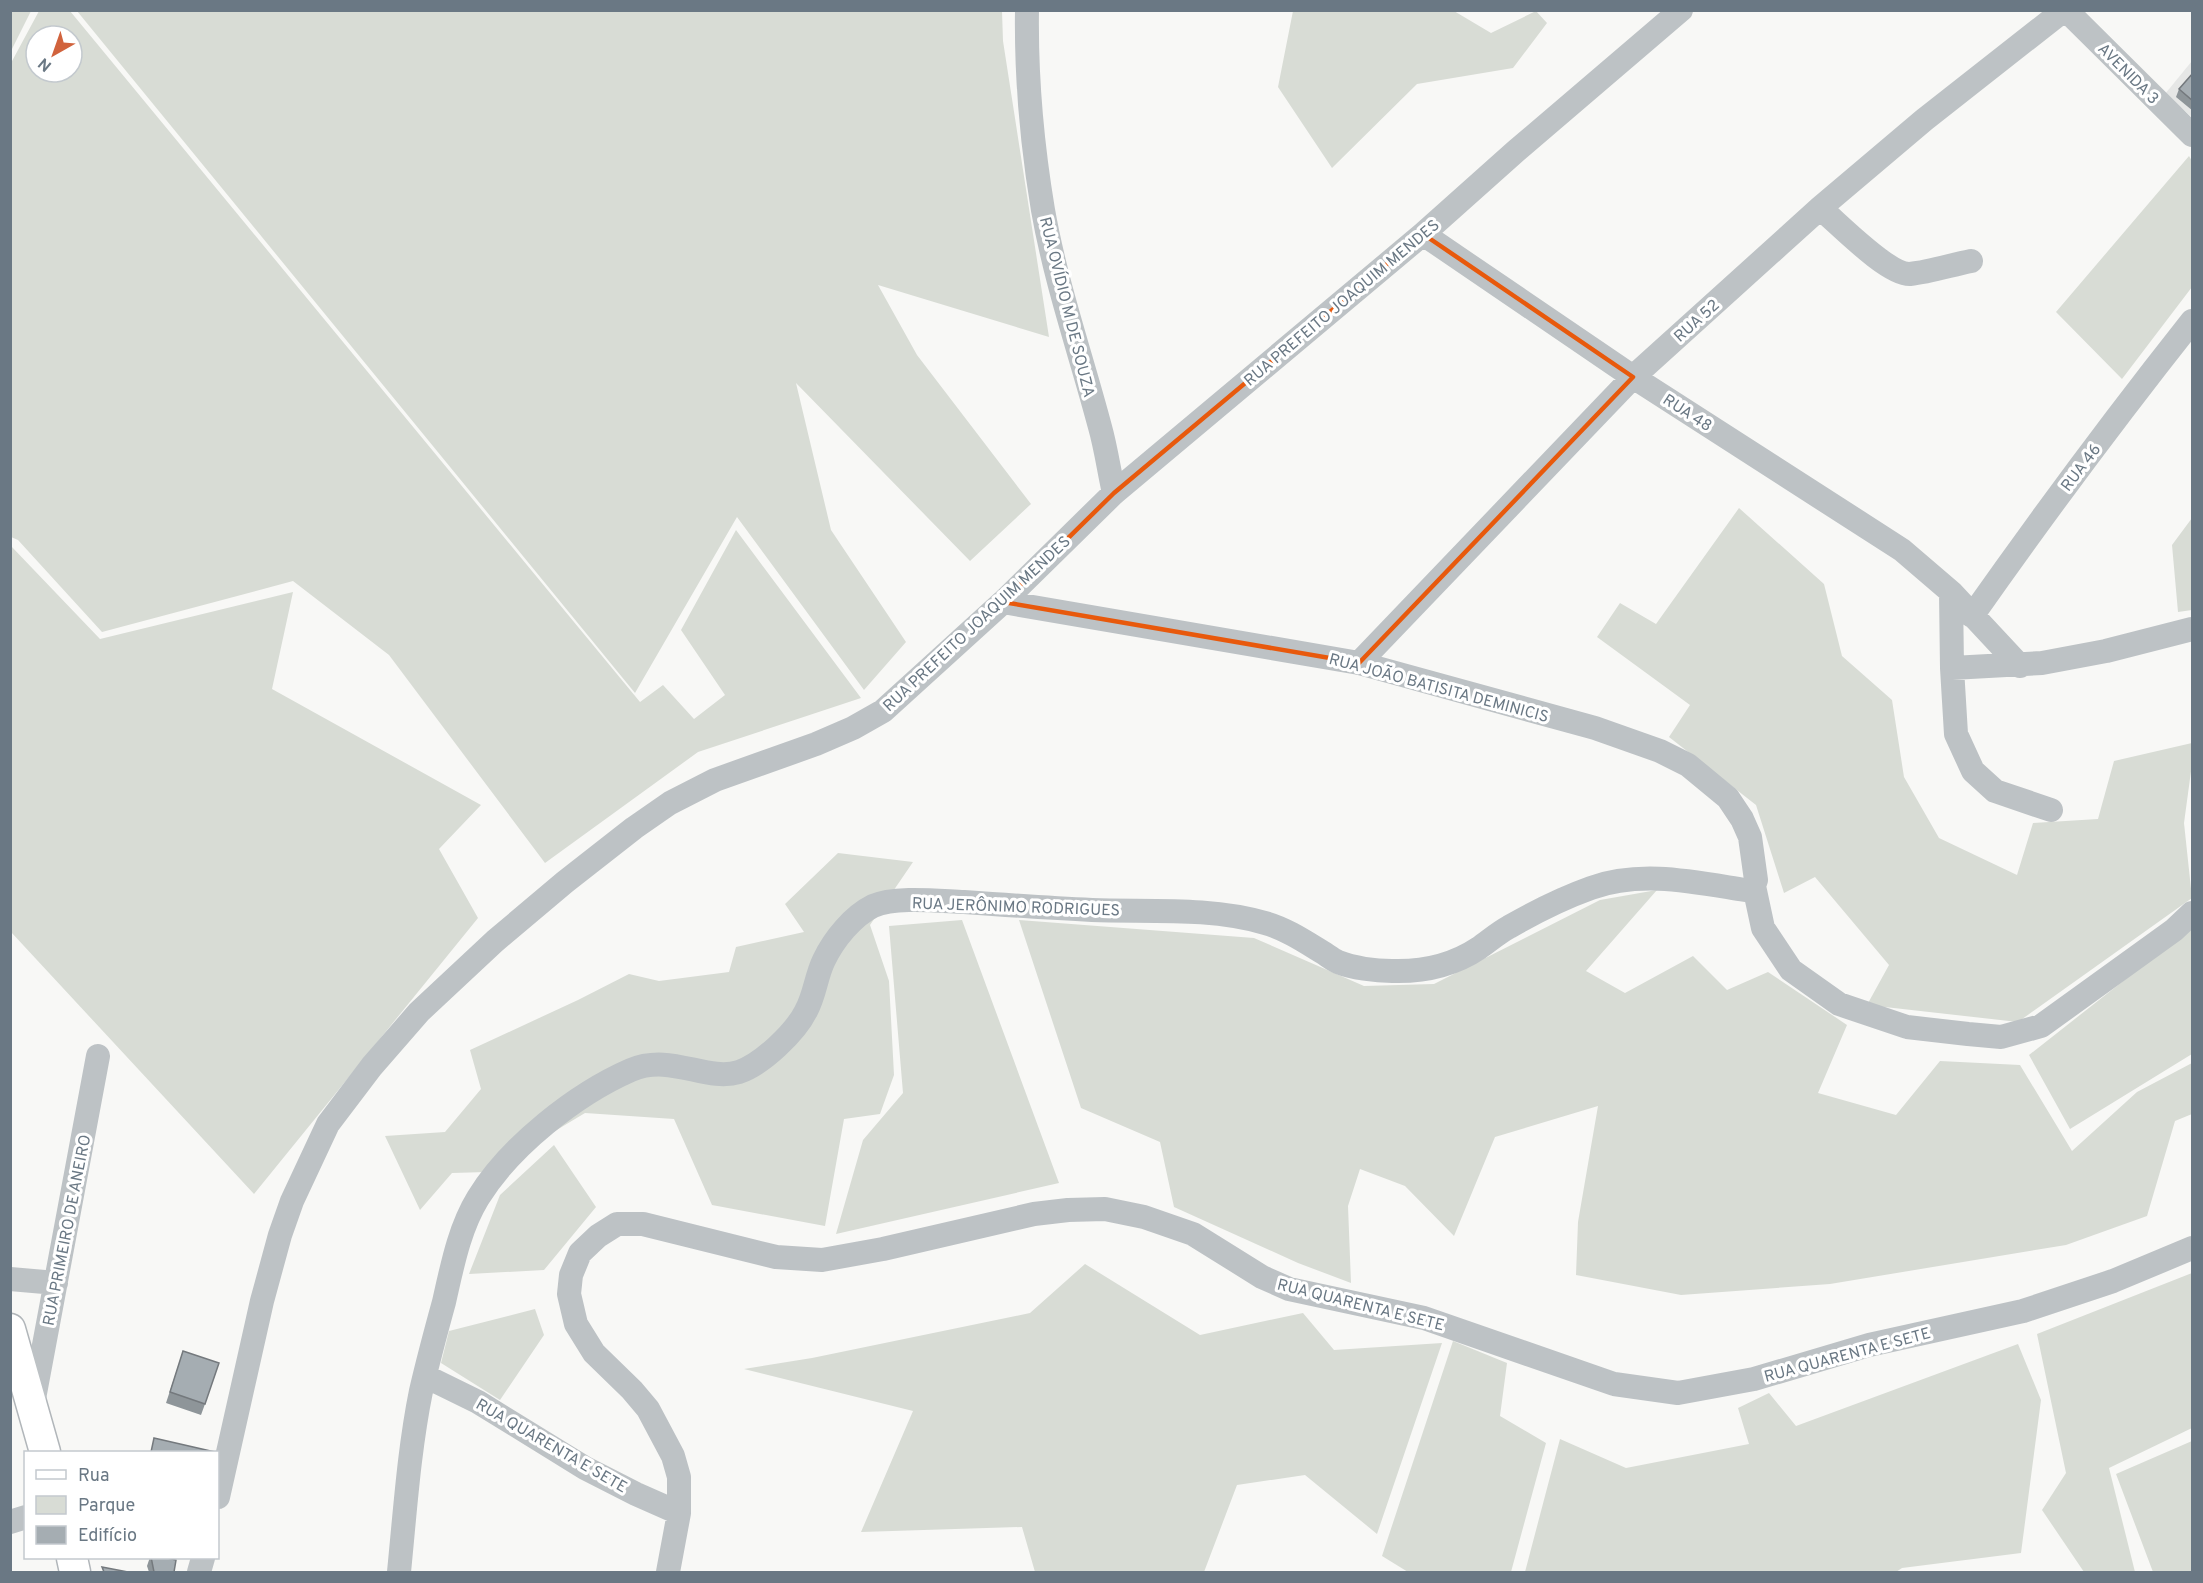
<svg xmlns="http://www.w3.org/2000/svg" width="2203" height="1583" viewBox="0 0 2203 1583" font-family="Overpass,sans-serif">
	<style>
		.built { fill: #e6e7e6 }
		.green { fill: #d8dcd5; fill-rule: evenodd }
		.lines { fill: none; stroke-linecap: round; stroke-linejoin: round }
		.major-casing { stroke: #b1b6ba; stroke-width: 33 }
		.minor { stroke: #bdc2c5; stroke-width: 24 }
		.major { stroke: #fff; stroke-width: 30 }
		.wall { fill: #8e9599 }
		.building { fill: #a5adb2; stroke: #74797d; stroke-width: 1.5 }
		.marked { fill: none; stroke: #e8590c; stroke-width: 4.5; stroke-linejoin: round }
		.labels { text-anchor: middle; stroke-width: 6; stroke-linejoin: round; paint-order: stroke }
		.street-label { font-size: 16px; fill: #6a7884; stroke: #fff }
	</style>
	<rect width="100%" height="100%" fill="#f8f8f6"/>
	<path class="built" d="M2192,61V117L2165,94Z"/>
	<path class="green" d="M11,10L31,11L11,51L10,11Z
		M39,11H70L640,702L663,685L694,719L725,695L681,630L736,530L861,698L698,752L545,863L389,655L293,581L102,632L18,540L11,537V63ZM36,36H72V72H36Z
		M77,11H1002L1003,41L1049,337L878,285L917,355L1031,504L970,561L796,383L831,530L906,642L864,690L737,517L635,693Z
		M1293,11H1454L1491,33L1536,11L1547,23L1513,68L1417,84L1332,168L1278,87Z
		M2189,156L2192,161V287L2122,379L2056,312Z
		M1739,508L1824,584L1842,656L1892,700L1904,777L1939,838L2017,875L2033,823L2098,819L2114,761L2192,743V764L2184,823L2192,898L2018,1022L1867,1005L1889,965L1815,877L1784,893L1756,805L1669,737L1690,705L1597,637L1620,603L1656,624Z
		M2192,518V610L2178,612L2172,545Z
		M11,546L100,639L293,592L272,689L481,805L439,849L478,918L254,1194L11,932Z
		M838,853L913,862L870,925L889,981L894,1075L880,1114L844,1119L825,1226L712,1205L674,1119L585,1113L487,1172L452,1173L420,1210L385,1136L445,1132L481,1089L470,1050L578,1000L629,974L659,981L729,972L736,947L804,932L785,904Z
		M1657,890L1586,971L1625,993L1693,956L1727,990L1768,972L1847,1025L1818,1093L1896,1115L1940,1061L2020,1065L2072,1151L2137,1092L2192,1063V1114L2175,1121L2147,1216L2066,1245L1830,1284L1681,1295L1576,1275L1578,1222L1598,1106L1495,1137L1454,1236L1405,1186L1360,1169L1348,1206L1351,1283L1298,1263L1174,1207L1160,1142L1081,1108L1019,920L1254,938L1364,986L1434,984L1600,900Z
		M962,920L1059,1183L836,1234L863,1140L903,1093L889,926Z
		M2192,927V1054L2070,1129L2029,1055Z
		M554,1145L596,1207L544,1270L469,1274L500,1195Z
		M1085,1264L1200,1335L1303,1313L1334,1350L1442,1343L1377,1534L1305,1475L1237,1485L1204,1572H1035L1022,1527L861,1532L913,1411L744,1369L812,1358L1030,1313Z
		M2192,1273V1428L2109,1468L2135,1572H2084L2042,1510L2066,1473L2037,1334Z
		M535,1309L544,1335L500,1400L441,1363L449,1331Z
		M1453,1341L1507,1363L1500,1416L1546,1443L1511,1572H1408L1382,1556Z
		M2018,1344L2041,1400L2021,1553L1902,1568L1896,1572H1525L1560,1439L1626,1468L1749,1444L1738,1408L1769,1393L1796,1426Z
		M2192,1441V1572H2153L2116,1474Z"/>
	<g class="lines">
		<defs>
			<path id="major" d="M10,1329L45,1452
				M72,1558L75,1572"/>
		</defs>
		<use href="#major" class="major-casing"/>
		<path class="minor" d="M1027,10C1026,77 1032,144 1043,210C1056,284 1081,355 1100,427C1106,448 1109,471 1114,493
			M2066,10L2192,135
			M1820,208C1838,223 1888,275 1910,274C1930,272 1951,265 1971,261
			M1423,234L1633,377L1902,550L1951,592L2020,666
			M1951,592L1952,668L1956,734L1973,771L1995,791L2051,810
			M1003,602L1359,663L1595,728L1660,751L1688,765L1728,798L1742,819L1750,837L1756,880L1754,886L1763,928L1791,970L1839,1004L1907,1027L1968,1034L2001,1037L2041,1026L2174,930L2192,913
			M1972,616C2043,515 2116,417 2192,321
			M1359,663L1633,377L1820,208L1924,120L2064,10
			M1952,668L2042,663L2106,651L2192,629
			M10,1279L56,1283
			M425,1376L478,1402L585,1468L636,1494L679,1513
			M33,1404L98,1056
			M218,1497L262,1301L280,1235L292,1201L328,1124L372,1066L419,1012L495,941L565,882L634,828L670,803L715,780L816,744L853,728L883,711L1003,602L1114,493L1423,234L1516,151L1681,10
			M10,1522L26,1517
			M199,1572L203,1558
			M399,1572C405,1512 409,1450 421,1391C428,1361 436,1331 444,1302C452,1267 459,1229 478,1198C510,1146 576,1094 631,1070C671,1053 706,1082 739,1072C762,1064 795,1033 806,1011C815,995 816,976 824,960C834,939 853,916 873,906C895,896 939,901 964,902C1006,905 1049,908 1092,910C1148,912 1211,907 1265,923C1286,929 1304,941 1322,952C1327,955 1332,959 1338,962C1353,968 1375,971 1392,971C1423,972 1452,966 1479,948C1489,941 1498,933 1509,927C1535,912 1563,898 1591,888C1641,870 1694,882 1745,890L1754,886
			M668,1572L679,1513V1477L673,1456L648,1409L632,1390L594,1353L576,1324L569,1294L571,1275L580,1253L598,1236L617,1224H643L776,1257L822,1260L883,1249L1034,1214L1068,1210L1105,1209L1144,1217L1193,1234L1262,1277L1289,1289L1424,1318L1614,1384L1678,1393L1754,1379L1869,1345L2023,1311L2113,1281L2192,1248"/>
		<use href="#major" class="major"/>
	</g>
	<path class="wall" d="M2193,73V111L2176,97L2179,89Z
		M183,1351L205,1404L201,1415L166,1403Z
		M150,1557H163L174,1572H149L147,1566Z"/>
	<path class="building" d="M2193,73V101L2179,89Z
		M183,1351L219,1363L205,1404L170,1392Z
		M154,1438L215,1452H151Z
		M151,1557H163L176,1560L174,1572H154Z
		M102,1567L128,1572H104Z"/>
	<path class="marked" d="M1423,234L1633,377L1359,663L1003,602L1114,493Z"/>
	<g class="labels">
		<g class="street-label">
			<text transform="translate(2129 73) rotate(45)" y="6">AVENIDA 3</text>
			<text transform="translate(1341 302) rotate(-40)" y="6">RUA PREFEITO JOAQUIM MENDES</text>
			<text transform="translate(1068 307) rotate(76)" y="6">RUA OVÍDIO M DE SOUZA</text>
			<text transform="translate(1696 320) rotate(-42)" y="6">RUA 52</text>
			<text transform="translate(1688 412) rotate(33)" y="6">RUA 48</text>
			<text transform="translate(2080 467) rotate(-53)" y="6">RUA 46</text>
			<text transform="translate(976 623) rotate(-43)" y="6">RUA PREFEITO JOAQUIM MENDES</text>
			<text transform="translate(1439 687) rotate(15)" y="6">RUA JOÃO BATISITA DEMINICIS</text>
			<text transform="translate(1016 906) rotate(2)" y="6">RUA JERÔNIMO RODRIGUES</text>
			<text transform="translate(66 1230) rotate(-79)" y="6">RUA PRIMEIRO DE ANEIRO</text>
			<text transform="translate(1361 1304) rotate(14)" y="6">RUA QUARENTA E SETE</text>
			<text transform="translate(1847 1354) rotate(-15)" y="6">RUA QUARENTA E SETE</text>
			<text transform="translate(552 1445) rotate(30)" y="6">RUA QUARENTA E SETE</text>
		</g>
	</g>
	<rect width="2203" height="1583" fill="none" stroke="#6a7884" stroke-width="24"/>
	<rect x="24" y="1451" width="195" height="108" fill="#ffffff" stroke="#c3c9ce" stroke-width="1.5"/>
	<rect x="36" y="1470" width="30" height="9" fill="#ffffff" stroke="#c3c9ce" stroke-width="1.5"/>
	<text x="78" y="1481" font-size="18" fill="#6a7884">Rua</text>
	<rect x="36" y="1496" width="30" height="18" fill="#d8dcd5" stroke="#c3c9ce" stroke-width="1.5"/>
	<text x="78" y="1511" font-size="18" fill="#6a7884">Parque</text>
	<rect x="36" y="1526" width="30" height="18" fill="#a5adb2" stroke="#c3c9ce" stroke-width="1.5"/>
	<text x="78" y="1541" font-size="18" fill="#6a7884">Edifício</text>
	<g transform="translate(54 54) rotate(220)"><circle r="28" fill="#ffffff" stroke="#c3c9ce" stroke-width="1.5"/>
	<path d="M0-4.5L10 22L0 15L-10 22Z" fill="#d1633d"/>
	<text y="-9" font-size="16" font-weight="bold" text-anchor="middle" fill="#6a7884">N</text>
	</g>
</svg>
